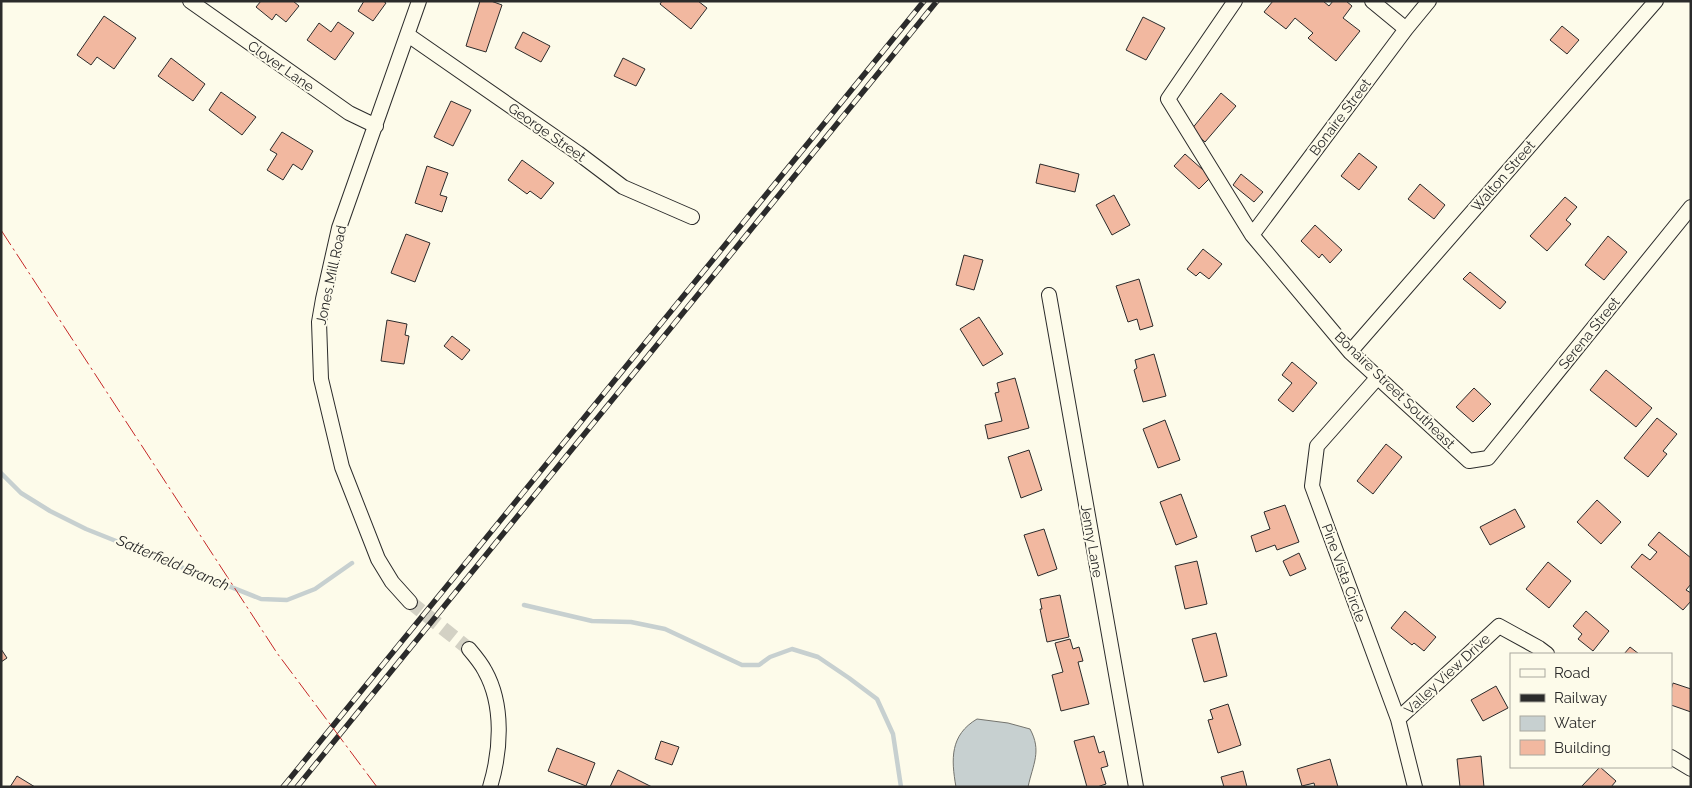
<svg xmlns="http://www.w3.org/2000/svg" width="1692" height="788" viewBox="0 0 1692 788" font-family="Raleway,sans-serif">
	<style>
		.water { fill: #c7d0d0; stroke: #74746e }
		.lines { fill: none; stroke-linecap: round; stroke-linejoin: round }
		.stream { stroke: #c7d0d0; stroke-width: 4.5 }
		.building { fill: #f2b8a0; stroke: #2b2b2b }
		.street-tunnel { stroke: #d3d1c4; stroke-width: 14; stroke-dasharray: 14 7; stroke-linecap: butt }
		.street-casing { stroke: #2b2b2b; stroke-width: 16 }
		.street { stroke: #fdfbea; stroke-width: 14 }
		.rail-casing { stroke: #2b2b2b; stroke-width: 5.5 }
		.rail { stroke: #fdfbea; stroke-width: 4; stroke-dasharray: 11; stroke-linecap: butt }
		.power { stroke: #c62828; stroke-width: 1; stroke-dasharray: 18 4 2.5 4; stroke-linecap: butt }
		.labels { text-anchor: middle; stroke-width: 4; stroke-linejoin: round; paint-order: stroke }
		.street-label { font-size: 14px; fill: #2b2b2b; stroke: #fdfbea }
		.water-label { font-size: 15px; font-style: italic; fill: #2b2b2b; stroke: #fdfbea }
	</style>
	<rect width="100%" height="100%" fill="#fdfbea"/>
	<path class="water" d="M977,719L1008,723L1030,729C1042,751 1033,764 1028,787H956C951,759 950,735 977,719Z"/>
	<g class="lines">
		<path class="stream" d="M1,473L21,493L50,511L86,529L261,599L287,600L315,589L352,563
			M524,605L592,621L631,622L665,629L742,665H759L770,657L792,649L818,657L849,678L877,699L893,734L901,787"/>
	</g>
	<path class="building" d="M261,1H293L299,6L286,22L276,14L272,20L256,7Z
		M364,1H383L386,3L373,21L358,11Z
		M480,1H491L502,5L486,52L466,46Z
		M662,1H698L707,8L691,29L660,4Z
		M1273,1H1323L1329,6L1333,1H1346L1352,6L1343,18L1360,31L1336,61L1308,38L1313,33L1295,18L1286,29L1264,12Z
		M104,16L136,38L114,69L97,57L91,65L77,55Z
		M1143,17L1165,28L1146,60L1126,50Z
		M338,22L354,33L335,60L307,40L319,23L331,32Z
		M1562,26L1579,40L1567,54L1550,40Z
		M523,32L550,46L541,62L515,48Z
		M171,58L205,84L193,101L158,76Z
		M623,58L645,69L636,86L614,76Z
		M221,92L256,117L242,135L209,110Z
		M1221,93L1236,106L1205,142L1191,130Z
		M451,101L471,110L453,146L434,137Z
		M282,132L313,151L302,170L293,164L283,180L267,170L277,154L270,150Z
		M1359,153L1377,167L1359,190L1341,176Z
		M1185,154L1211,177L1199,189L1174,166Z
		M522,160L554,183L541,199L530,191L527,194L508,180Z
		M1040,164L1079,174L1075,192L1036,183Z
		M427,166L448,173L440,195L447,197L442,212L415,203Z
		M1241,174L1263,192L1254,202L1233,185Z
		M1420,184L1445,205L1434,219L1408,199Z
		M1114,195L1130,225L1112,235L1096,205Z
		M1565,197L1577,207L1566,220L1571,224L1547,251L1530,236Z
		M1315,225L1342,250L1330,263L1322,254L1319,258L1301,241Z
		M406,234L430,243L415,282L391,273Z
		M1608,236L1627,252L1604,280L1585,265Z
		M1203,249L1222,264L1209,279L1200,272L1196,276L1187,269Z
		M964,255L983,260L974,290L956,285Z
		M1470,272L1506,302L1500,309L1463,279Z
		M1139,279L1153,326L1140,330L1137,319L1128,322L1116,286Z
		M979,317L1003,354L983,366L960,329Z
		M387,320L407,324L405,335L409,336L404,364L381,361Z
		M452,336L470,350L462,360L444,346Z
		M1154,354L1166,396L1143,402L1134,370L1137,368L1135,360Z
		M1292,362L1317,383L1293,412L1278,400L1292,383L1282,375Z
		M1606,370L1652,408L1636,427L1590,390Z
		M1015,378L1029,428L988,439L985,425L1002,421L995,393L999,392L997,383Z
		M1474,388L1491,404L1473,422L1456,407Z
		M1657,418L1677,434L1663,451L1667,454L1648,477L1624,458Z
		M1165,420L1180,460L1158,468L1143,429Z
		M1386,444L1402,457L1373,494L1357,481Z
		M1029,450L1042,490L1021,498L1008,457Z
		M1181,494L1197,537L1176,545L1160,502Z
		M1597,500L1621,522L1601,544L1577,522Z
		M1285,505L1299,542L1277,550L1275,545L1256,552L1251,536L1270,529L1264,512Z
		M1515,509L1525,527L1490,545L1480,527Z
		M1044,529L1057,569L1038,576L1024,535Z
		M1659,532L1691,558V584L1686,590L1691,593V601L1683,610L1631,567L1642,554L1650,560L1657,552L1648,545Z
		M1299,553L1306,569L1290,576L1283,561Z
		M1197,561L1207,604L1185,609L1175,566Z
		M1548,562L1571,581L1549,608L1526,589Z
		M1060,595L1069,637L1047,642L1040,609H1042L1040,599Z
		M1405,611L1436,637L1424,651L1414,643L1412,645L1391,628Z
		M1586,611L1609,631L1593,651L1578,639L1582,634L1573,626Z
		M1216,633L1227,676L1204,682L1192,639Z
		M1070,639L1073,649L1079,647L1083,661L1078,662L1089,704L1061,711L1052,675L1063,672L1055,643Z
		M1630,647L1639,654H1624Z
		M1,649L7,658L1,662Z
		M1673,683L1691,689V712L1671,705V690Z
		M1496,686L1508,708L1483,721L1471,700Z
		M1228,704L1241,745L1218,753L1208,720L1213,719L1210,710Z
		M1094,736L1099,753L1104,751L1108,766L1101,768L1106,784L1097,787H1087L1074,741Z
		M661,741L679,747L672,765L655,759Z
		M557,748L595,763L586,786L548,771Z
		M1481,756L1484,787H1460L1457,759Z
		M1330,759L1338,787H1315L1314,783L1302,786L1297,769Z
		M1600,767L1616,781L1611,787H1581Z
		M618,770L652,787H610Z
		M1243,771L1247,787H1224L1221,777Z
		M17,776L35,787H10Z"/>
	<g class="lines">
		<path class="street-tunnel" d="M410,602L469,649"/>
		<defs>
			<path id="street" d="M190,1L349,113L376,126
				M1235,1L1168,99L1252,235L1350,352L1469,461L1488,458L1691,207
				M1372,1L1406,29
				M408,35L578,153L623,187L692,217
				M1252,235L1406,29L1429,1
				M1049,295L1136,787
				M1350,352L1656,1
				M1378,377L1317,446L1312,486L1398,719L1415,787
				M410,602L392,582L378,559L342,467L321,379L319,322L323,299L339,228L419,1
				M469,649C475,656 481,663 485,671C504,705 501,751 490,787
				M1398,719L1499,626L1539,648L1547,654
				M1671,757L1691,769"/>
		</defs>
		<use href="#street" class="street-casing"/>
		<use href="#street" class="street"/>
		<defs>
			<path id="rail" d="M283,787L924,1
				M297,787L937,1"/>
		</defs>
		<use href="#rail" class="rail-casing"/>
		<use href="#rail" class="rail"/>
		<path class="power" d="M1,230L277,653L377,787"/>
	</g>
	<g class="labels">
		<g class="street-label">
			<text transform="translate(281 66) rotate(35)" y="5">Clover Lane</text>
			<text transform="translate(1340 117) rotate(-53)" y="5">Bonaire Street</text>
			<text transform="translate(547 132) rotate(35)" y="5">George Street</text>
			<text transform="translate(1503 176) rotate(-49)" y="5">Walton Street</text>
			<text transform="translate(331 275) rotate(-78)" y="5">Jones Mill Road</text>
			<text transform="translate(1589 333) rotate(-51)" y="5">Serena Street</text>
			<text transform="translate(1395 390) rotate(44)" y="5">Bonaire Street Southeast</text>
			<text transform="translate(1092 541) rotate(80)" y="5">Jenny Lane</text>
			<text transform="translate(1344 573) rotate(70)" y="5">Pine Vista Circle</text>
			<text transform="translate(1447 674) rotate(-43)" y="5">Valley View Drive</text>
		</g>
		<g class="water-label">
			<text transform="translate(173 563) rotate(23)" y="5">Satterfield Branch</text>
		</g>
	</g>
	<rect width="1692" height="788" fill="none" stroke="#2b2b2b" stroke-width="5"/>
	<rect x="1510" y="653" width="162" height="115" fill="#fdfbea" stroke="#a9a89e"/>
	<rect x="1520" y="669" width="25" height="8" fill="#fdfbea" stroke="#a9a89e"/>
	<text x="1554" y="678" font-size="15" fill="#2b2b2b">Road</text>
	<rect x="1520" y="694" width="25" height="8" fill="#2b2b2b" stroke="#a9a89e"/>
	<text x="1554" y="703" font-size="15" fill="#2b2b2b">Railway</text>
	<rect x="1520" y="716" width="25" height="15" fill="#c7d0d0" stroke="#a9a89e"/>
	<text x="1554" y="728" font-size="15" fill="#2b2b2b">Water</text>
	<rect x="1520" y="740" width="25" height="15" fill="#f2b8a0" stroke="#a9a89e"/>
	<text x="1554" y="753" font-size="15" fill="#2b2b2b">Building</text>
</svg>
